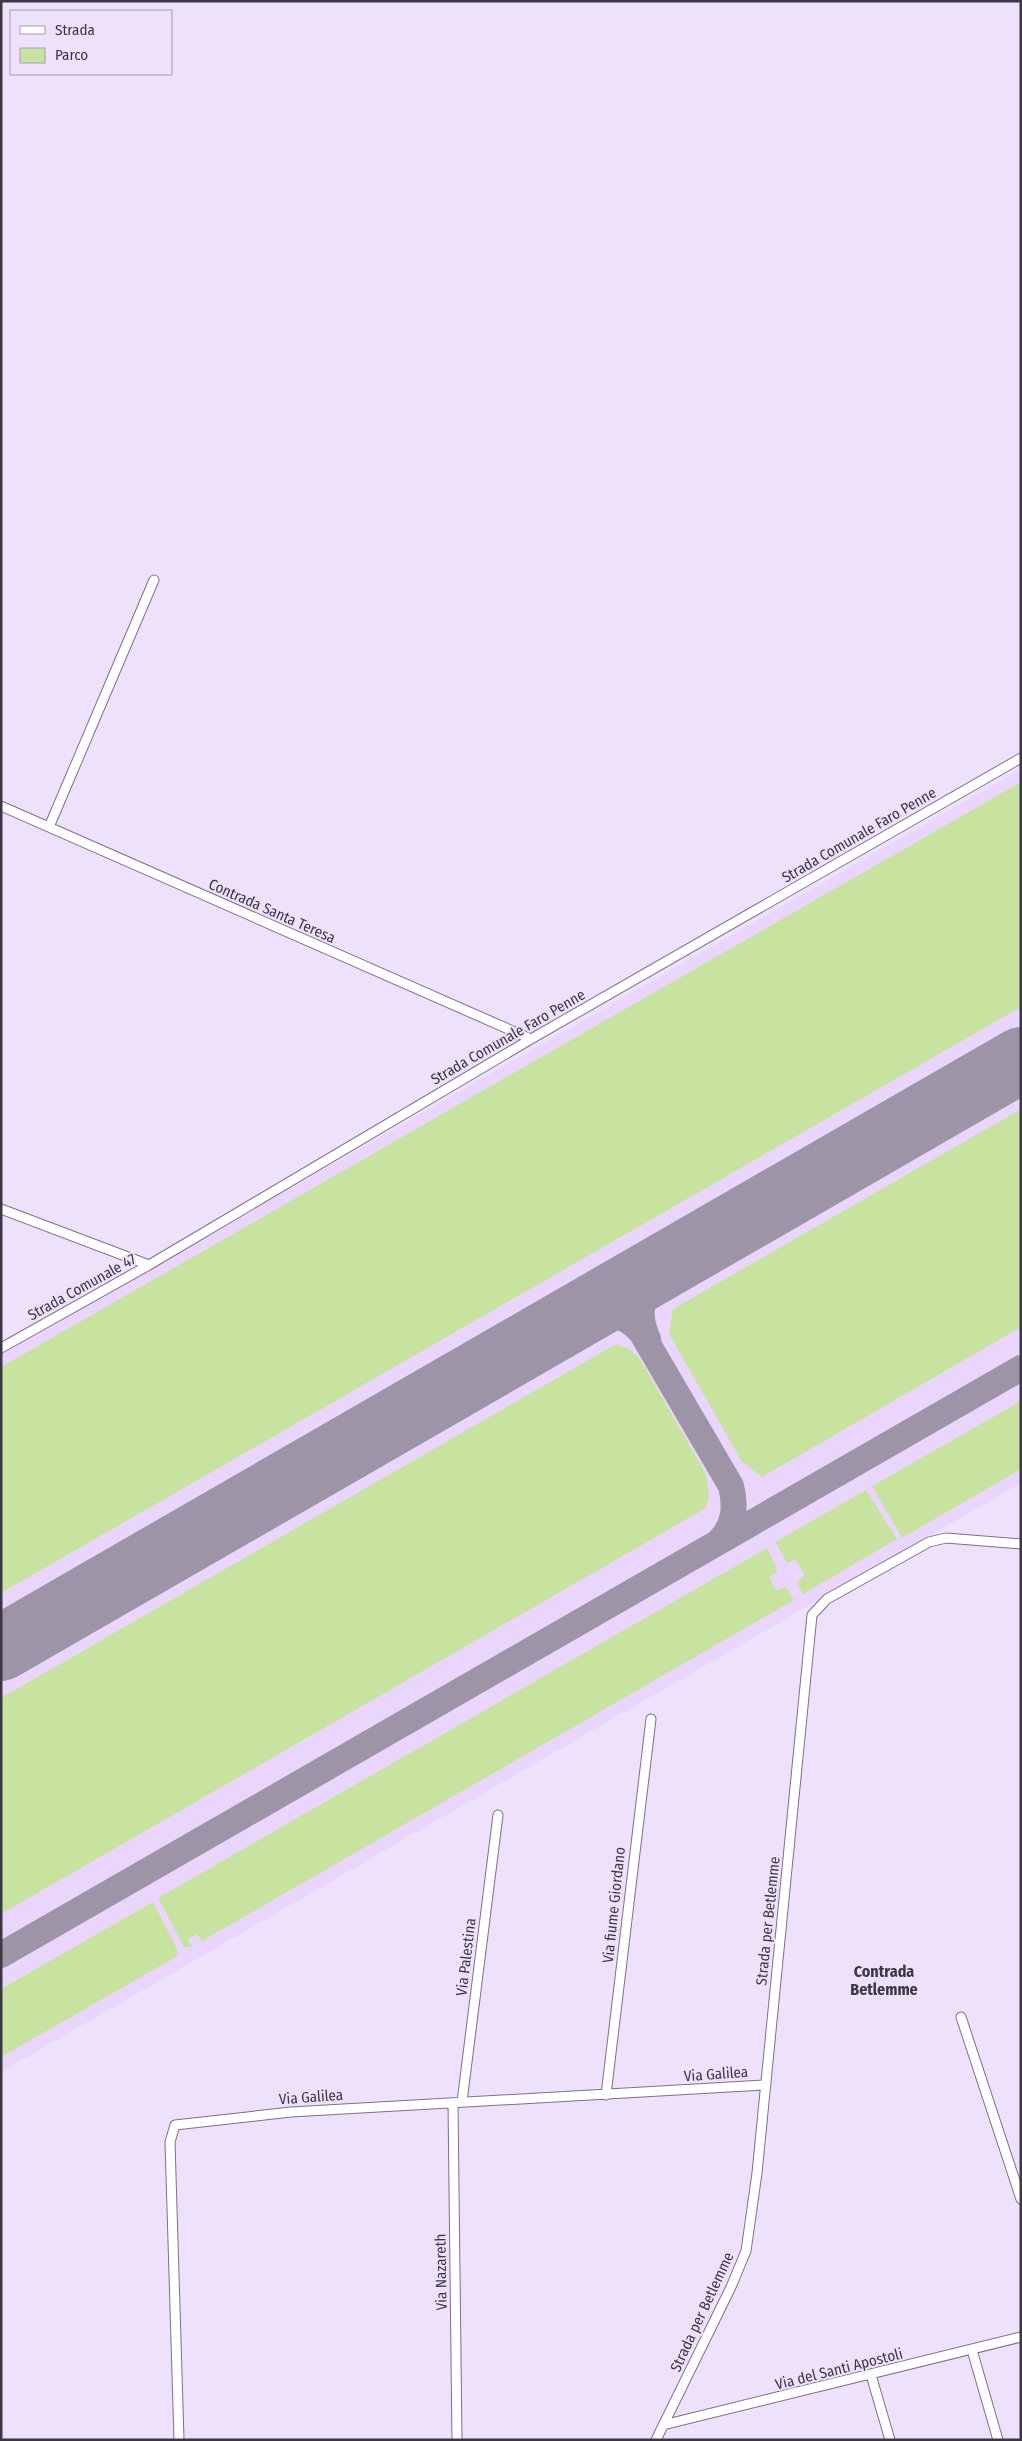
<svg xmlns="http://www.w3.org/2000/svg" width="1022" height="2441" viewBox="0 0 1022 2441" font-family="'Fira Sans Condensed',sans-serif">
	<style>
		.built { fill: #ead5fc }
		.green { fill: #c7e39f }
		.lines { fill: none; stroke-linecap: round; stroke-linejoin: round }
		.taxiway { stroke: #9e94a8; stroke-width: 26 }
		.runway { stroke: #9e94a8; stroke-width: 66 }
		.minor-casing { stroke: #7e6f8b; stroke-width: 11 }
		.minor { stroke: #fff; stroke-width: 9 }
		.labels { text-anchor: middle; stroke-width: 4; stroke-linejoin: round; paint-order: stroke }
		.street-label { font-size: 15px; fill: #3d3743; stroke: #eee1fb }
		.neighbourhood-label { font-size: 16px; font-weight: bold; fill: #3d3743; stroke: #eee1fb }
	</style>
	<rect width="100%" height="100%" fill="#eee1fb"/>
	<path class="built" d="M1021,769V1483L1,2072V1355Z"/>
	<path class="green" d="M1021,782V1007L1,1593V1367Z
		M1021,1109V1327L762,1477L742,1462L669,1334L673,1309Z
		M616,1344L629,1349L640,1359L706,1474L709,1497L706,1508L1,1914V1698Z
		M1021,1401V1469L902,1538L872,1486Z
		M866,1490L897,1539L803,1594L797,1583L804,1574L796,1560L787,1563L775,1542Z
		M767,1548L777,1568L776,1573L769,1577L776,1590L786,1587L794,1600L202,1941L197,1934L188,1939L192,1947H184L158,1898Z
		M153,1902L178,1951L176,1957L1,2057V1989Z"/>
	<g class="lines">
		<path class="taxiway" d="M562,1325C592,1314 616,1305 641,1332L731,1486C736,1507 735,1525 719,1541
			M648,1339C630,1299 652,1283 680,1257
			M1,1955L1021,1368"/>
		<path class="runway" d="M1,1648L1021,1060"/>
		<defs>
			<path id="minor" d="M1,806L531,1039
				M49,827L154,580
				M1,1209L149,1265
				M1,1348L149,1265L531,1039L1021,758
				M961,2017L1021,2199
				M606,2095L651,1719
				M462,2102L498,1815
				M453,2103L457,2440
				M972,2350L998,2440
				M871,2375L890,2440
				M663,2425L1021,2337
				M179,2440L170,2142L175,2125L291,2112L766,2085
				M656,2440L731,2287L746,2251L757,2173L812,1615L827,1599L929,1542L946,1538L1021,1544"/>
		</defs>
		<use href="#minor" class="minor-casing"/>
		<use href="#minor" class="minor"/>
	</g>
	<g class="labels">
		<g class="street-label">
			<text transform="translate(859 835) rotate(-30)" y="5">Strada Comunale Faro Penne</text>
			<text transform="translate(272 911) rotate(24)" y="5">Contrada Santa Teresa</text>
			<text transform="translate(508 1037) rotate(-30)" y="5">Strada Comunale Faro Penne</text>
			<text transform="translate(82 1287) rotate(-29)" y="5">Strada Comunale 47</text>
			<text transform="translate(614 1905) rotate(-84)" y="5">Via fiume Giordano</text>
			<text transform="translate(768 1921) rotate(-84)" y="5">Strada per Betlemme</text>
			<text transform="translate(466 1957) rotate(-83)" y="5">Via Palestina</text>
			<text transform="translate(716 2074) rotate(-4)" y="5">Via Galilea</text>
			<text transform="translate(311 2097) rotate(-4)" y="5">Via Galilea</text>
			<text transform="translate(441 2272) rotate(-91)" y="5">Via Nazareth</text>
			<text transform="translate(702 2312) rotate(-65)" y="5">Strada per Betlemme</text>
			<text transform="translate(839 2369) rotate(-14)" y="5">Via del Santi Apostoli</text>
		</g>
		<g class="neighbourhood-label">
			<text x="884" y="1977">Contrada<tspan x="884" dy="18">Betlemme</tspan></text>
		</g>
	</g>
	<rect width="1022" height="2441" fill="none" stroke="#3d3743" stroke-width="5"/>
	<rect x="10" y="10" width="162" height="65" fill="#eee1fb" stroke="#a79db1"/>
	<rect x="20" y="26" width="25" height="8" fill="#ffffff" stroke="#a79db1"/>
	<text x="55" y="35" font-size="15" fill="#3d3743">Strada</text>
	<rect x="20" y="48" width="25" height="15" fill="#c7e39f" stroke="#a79db1"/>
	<text x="55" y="60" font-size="15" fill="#3d3743">Parco</text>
</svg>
